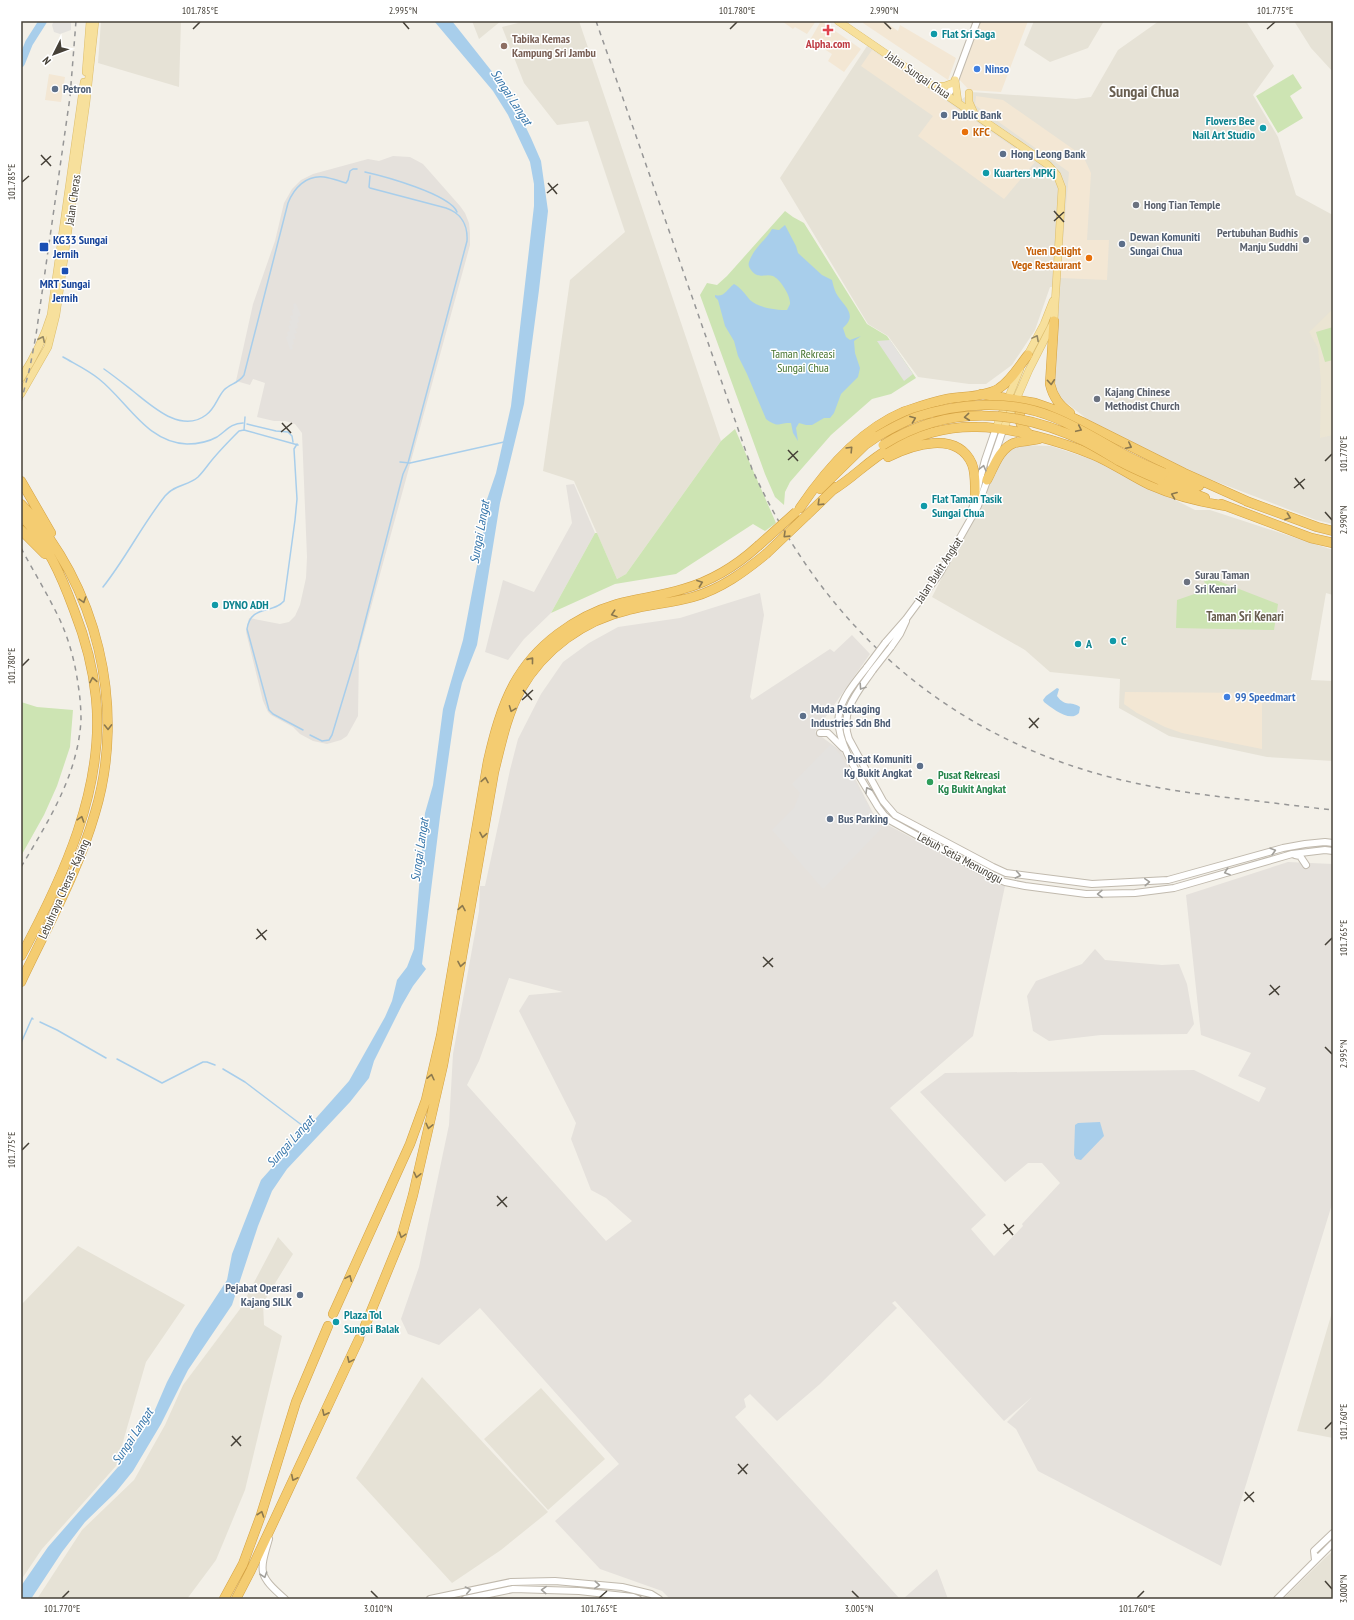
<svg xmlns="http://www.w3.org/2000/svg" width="1354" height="1620" viewBox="0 0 1354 1620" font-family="'PT Sans Narrow',sans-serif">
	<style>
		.residential { fill: #e6e2d6 }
		.commercial { fill: #f3e7d4 }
		.industrial { fill: #e5e1dc; fill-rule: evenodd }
		.education { fill: #ebe5d3 }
		.green { fill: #cde4b3 }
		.parking { fill: #e4e2df }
		.water { fill: #a8ceeb }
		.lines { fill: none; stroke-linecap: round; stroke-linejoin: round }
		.stream { stroke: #a8ceeb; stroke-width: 1.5 }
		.river { stroke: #a8ceeb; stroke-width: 8 }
		.highway-tunnel { stroke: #d0cdc5; stroke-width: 9; stroke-dasharray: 9 4.5; stroke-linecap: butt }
		.minor-casing { stroke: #c1baae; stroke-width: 8 }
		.major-casing { stroke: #dcbd6d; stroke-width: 8 }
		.highway-casing { stroke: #d3a142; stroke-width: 10 }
		.minor { stroke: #fff; stroke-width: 6 }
		.major { stroke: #f7e09c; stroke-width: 7 }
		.highway { stroke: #f4cc71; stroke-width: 9 }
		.rail { stroke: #969696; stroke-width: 1.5; stroke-dasharray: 5 5; stroke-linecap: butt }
		.minor-bridge-casing { stroke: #c1baae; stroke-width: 8; stroke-linecap: butt }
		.highway-bridge-casing { stroke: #d3a142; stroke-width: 10; stroke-linecap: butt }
		.minor-bridge { stroke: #fff; stroke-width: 6 }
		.highway-bridge { stroke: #f4cc71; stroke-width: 9 }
		.oneway { stroke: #958864 }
		.oneway2 { stroke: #8b784e }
		.oneway3 { stroke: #a2a09b }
		.ticks { fill: none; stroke: #454037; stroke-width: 1.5 }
		.health-dot { fill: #e0444e; stroke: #fff; stroke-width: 1.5 }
		.culture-dot { fill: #0f9aa8; stroke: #fff; stroke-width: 1.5 }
		.education-dot { fill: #8d6e63; stroke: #fff; stroke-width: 1.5 }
		.shop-dot { fill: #3f7fe0; stroke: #fff; stroke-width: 1.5 }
		.service-dot { fill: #5c6f8a; stroke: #fff; stroke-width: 1.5 }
		.food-dot { fill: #e8710a; stroke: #fff; stroke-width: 1.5 }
		.worship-dot { fill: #6b7280; stroke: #fff; stroke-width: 1.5 }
		.transit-dot { fill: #1a4fb4; stroke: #fff; stroke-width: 1.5 }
		.leisure-dot { fill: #2e9e5b; stroke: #fff; stroke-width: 1.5 }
		.labels { text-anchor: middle; stroke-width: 3; stroke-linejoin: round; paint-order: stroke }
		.culture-label { font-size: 12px; font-weight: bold; fill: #0d838f; stroke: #fff; text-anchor: start }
		.education-label { font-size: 12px; font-weight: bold; fill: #785e54; stroke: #fff; text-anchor: start }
		.health-label { font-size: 12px; font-weight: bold; fill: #be3a42; stroke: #fff }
		.shop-label { font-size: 12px; font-weight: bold; fill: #366cbe; stroke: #fff; text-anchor: start }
		.street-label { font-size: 12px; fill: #454037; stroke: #fff }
		.service-label { font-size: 12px; font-weight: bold; fill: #4e5e75; stroke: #fff; text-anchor: start }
		.food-label { font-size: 12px; font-weight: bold; fill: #c56008; stroke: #fff; text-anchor: start }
		.worship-label { font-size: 12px; font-weight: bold; fill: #5b616d; stroke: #fff; text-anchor: start }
		.transit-label { font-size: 12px; font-weight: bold; fill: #164399; stroke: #fff; text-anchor: start }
		.park-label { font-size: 12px; fill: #46732e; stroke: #fff }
		.leisure-label { font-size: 12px; font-weight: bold; fill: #27864d; stroke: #fff; text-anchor: start }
		.water-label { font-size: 13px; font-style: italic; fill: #3776aa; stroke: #fff }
		.neighbourhood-label { font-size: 13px; font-weight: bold; fill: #685e4f; stroke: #fff }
		.district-label { font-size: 16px; font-weight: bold; fill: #685e4f; stroke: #fff }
		.neatline { fill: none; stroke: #454037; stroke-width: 1.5 }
		.ticks-label { font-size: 10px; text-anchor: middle; fill: #454037 }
	</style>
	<rect width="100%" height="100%" fill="#f3f0e8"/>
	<path class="residential" d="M101,21H181L179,87L98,63Z
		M472,21H501L479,39Z
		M526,21H579L721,441L626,574L617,579L574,481L543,471L570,280L625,232L588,121L557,125L524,83L502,27Z
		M1034,21H1104L1088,48L1050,62L1024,45Z
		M1159,21H1246L1274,66L1253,95L1278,137L1296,195L1331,214L1333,213V524L1316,520L1191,472L1092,423L1059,397L1053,380L1060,288L1050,287L1035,330L1012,365L986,384H969L918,377L888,336L868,324L780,178L867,46L955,105L971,92L1076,99L1091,97L1118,50Z
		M1294,21H1333V72L1311,48Z
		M1020,445L1051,446L1103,463L1195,510H1210L1333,550V595L1326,593L1311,680L1333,681V761L1267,757L1169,736L1119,708L1120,679L1050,672L1025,650L932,597L1006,452Z
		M278,1237L293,1254L263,1303L264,1325L282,1336L245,1490L216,1560L187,1599H37L82,1530L134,1480L165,1425L183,1385L240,1309Z
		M78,1246L185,1305L146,1362L116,1466L42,1549L21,1580V1305Z
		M1333,1309V1438L1297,1431Z
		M422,1377L548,1512L501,1550L452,1583L356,1478Z
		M541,1388L605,1459L548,1510L484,1439Z
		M1333,1551V1599H1283L1326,1557Z"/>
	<path class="commercial" d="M783,21H816L807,34L795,27L793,29L783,22Z
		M821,21L861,49L844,72L828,61L832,54L810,40Z
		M864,21H884L898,31L900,25L956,58L948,80L863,23Z
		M979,21H1028L1001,92L969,90L958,78Z
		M872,50L1035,162L1004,199L918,136L933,116L861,66Z
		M49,74L65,77L61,102L45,100Z
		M976,96L1003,100L1083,156L1091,173L1087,240H1109L1107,280L1060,278L1069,172L975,105Z
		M1125,692L1262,693V749L1182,733L1165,727L1137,713L1124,704Z"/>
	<path class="industrial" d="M393,156L410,157L423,164L460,206L465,213L469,223L470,233V245L359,651L358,716L347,736L341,740L327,744L313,741L300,734L293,727L271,715L268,712L263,701L246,632L249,618L280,624L289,622L295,616L300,605L306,578L307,557L302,433L295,424L285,421H274L257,417L265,383L253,379L250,385L236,381L253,304L275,241L284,203L292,189L301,180L313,174L368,159L379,161Z
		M574,484L595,533L551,613L524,639L508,660L485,652L503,580L534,592L572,523L566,485Z
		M760,593L764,615L750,697L752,700L830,649L834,652L852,635L870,654L815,732L841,751L873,813L886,824L989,879L1005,886L973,1036L890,1108L986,1215L971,1229L994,1256L1023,1226L1022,1224L1060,1183L1042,1163H1028L1005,1182L920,1092L945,1073L1194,1070L1259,1102L1266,1088L1238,1076L1251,1053L1201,1035L1186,895L1288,862L1333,864V1201L1221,1566L1038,1471L1016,1429L1007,1422L1032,1397L1004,1421L895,1301L892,1303L897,1308L820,1384L777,1421L750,1394L744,1399L746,1407L735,1417L900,1599H670L662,1591L600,1569L555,1521L619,1464L480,1308L439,1345L408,1334L401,1319L419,1267L449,1125L453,1054L479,911L480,886H485L510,770L518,739L541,694L563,662L589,643L618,627L680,618ZM509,978L563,992L529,995L519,1011L576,1123L571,1139L591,1190L606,1198L632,1221L606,1241L467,1085L479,1061Z
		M1095,949L1105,960L1162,965L1179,964L1187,984L1194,1024L1187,1034L1101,1035L1049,1041L1033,1031L1027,996L1036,981L1082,964Z
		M937,1569L948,1599H903Z"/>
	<path class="education" d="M1333,309V435L1320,438L1321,382L1318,348L1309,332Z"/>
	<path class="green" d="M1293,74L1302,88L1290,96L1303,118L1278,133L1256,96Z
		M785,211L793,217L804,223L867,324L887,336L916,378L891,394L872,399L831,435L790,482L785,492L784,505L775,497L765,474L700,295L707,283L717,285L727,276Z
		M1333,327V360L1325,362L1316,332Z
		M735,429L776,523L765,531L753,524L676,574L615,584L551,613L595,533H597L617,579L626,574L721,441Z
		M1203,575L1278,604L1274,630L1176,628L1177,600L1206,590Z
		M21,702L37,707L73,710L70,747L57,786L44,815L21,856Z"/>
	<path class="parking" d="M54,21H71V30L60,34L54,32L52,25Z
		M296,303L301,316L298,317L299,322L297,323L298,328L295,329L297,333L294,334L296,339H293L294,344L292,345L293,349L290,350L286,337L288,336L287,332L290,331L288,326L291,325L289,321L292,320L290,316L293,315L292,310L294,309L293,304Z
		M890,340L913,374L904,381L877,341Z
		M831,744L840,755L881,829L823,889L772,830L794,808L800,793L792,784Z"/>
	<path class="water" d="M434,21H452L501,83L518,111L531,138L541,161L548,211L539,290L524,404L500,503L477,645L462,683L455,712L440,817L426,931L422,964L426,969L413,986L402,1005L374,1061L369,1078L350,1102L287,1169L272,1191L258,1226L232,1305L188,1370L161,1424L133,1471L116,1492L85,1522L62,1552L31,1599H21V1586L48,1547L118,1467L151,1419L167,1382L195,1329L227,1280L232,1254L261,1180L349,1081L385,1017L392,1001L397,980L407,967L414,949L425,813L433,785L443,709L463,640L484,529V508L496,473L511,406L534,206V184L530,162L508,115L493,91Z
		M785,225L796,246L798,253L822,275L832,280C833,284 834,289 836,293C843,306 859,314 843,328L846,337L850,340L861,336L854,341L855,353L860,368L858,377L841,394L834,413L830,418H824L812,425H806L799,423L796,428L798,441L793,433L791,423C779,422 779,429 766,419L747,374L738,356L734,341L725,326L718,300L715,297V295C724,298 727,289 734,284C741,288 745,294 750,300C759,308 776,310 787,310C788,308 789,306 790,304C791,296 780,279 773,276C765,273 758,280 751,270C749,267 748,265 749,262C753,249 766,240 772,229L779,230Z
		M1057,688L1059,689L1057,696C1066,708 1070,700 1080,707L1079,713C1070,723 1052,708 1044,702L1043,700L1046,696Z
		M1100,1122L1104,1136L1081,1160L1076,1159L1074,1155L1075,1125L1078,1123Z"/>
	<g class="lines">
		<path class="stream" d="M365,172C383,176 450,194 457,212
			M63,357C75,364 88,370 99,379C128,402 147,443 187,444C197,444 208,442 217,437C226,431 231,423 243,423
			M104,369C114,376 124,384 133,391C152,406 181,434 206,415C215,409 217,398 224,390C230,384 239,383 244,375L288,203C294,188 306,175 324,177C331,178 339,181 346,183L348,180L350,171L353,169H357
			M247,424L276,431L288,432L292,436L293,442
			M244,430L245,417
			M297,444L294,449L297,499L295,520L284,601C272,615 251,604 247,629L269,710L273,714L303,730
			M400,462L410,463L504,442
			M103,587C126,558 142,525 165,496C175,484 188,486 198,477C202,473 205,469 208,465C217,453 228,442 239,431L244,430L298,445
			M310,735L322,741L329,740L332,735L358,649L403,474L408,463L467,241C468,225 461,213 446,208L370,188L369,187L370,176
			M40,1022L57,1030L106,1058
			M21,1043L32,1018L33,1019
			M117,1059L162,1083L203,1062H207L215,1065
			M223,1069L245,1082L307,1129"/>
		<path class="river" d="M21,63L29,43L43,21"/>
		<path class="highway-tunnel" d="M359,1339L365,1326"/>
		<defs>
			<path id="minor" d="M948,95L953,86L977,21
				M991,465L1003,430
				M971,513L985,460L996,428
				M885,643L906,619L940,573L978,506L988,478
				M891,647L900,634L906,621
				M867,667C856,681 842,697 839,714C834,742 864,783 878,807L884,815L891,821L990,876L1005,882L1025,886L1086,894L1135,893L1174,888L1292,854L1325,850L1333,851
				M873,670C858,692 839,711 849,739L883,801L895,815L993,867L1006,873L1092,884L1168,880L1283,848L1305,844L1325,842L1333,843
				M820,733H828L843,748
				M1295,855L1300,856L1306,865
				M269,1539C259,1573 258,1575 285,1599
				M1315,1560L1314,1551L1333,1533
				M430,1599L511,1582L555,1581L622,1587L651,1594L659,1599
				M465,1599L513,1589L579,1591L633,1597L638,1599
				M1277,1599L1333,1543"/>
			<path id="major" d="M838,21L1034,155L1048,165L1057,175L1062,188L1054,321L1029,370L1003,430
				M86,72L90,21
				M955,80L958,102
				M936,86H945L953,83
				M969,93V102L974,113
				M1026,358L1044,324L1053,301
				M21,378C34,358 44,338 51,315L84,82
				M21,394L48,347L56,315L86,103L95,21
				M996,428L1020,369"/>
			<path id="highway" d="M1054,321L1050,384C1053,397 1059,405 1070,413
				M981,394L1035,403L1058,411L1082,422L1184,473L1251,503
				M1030,405C1012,410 1020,427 1030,435
				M888,457C912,445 957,430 972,464C976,474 975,487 975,498
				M1164,473L1199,486
				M987,480C994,467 999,449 1014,443C1022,441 1031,441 1039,439
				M1160,480L1205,498
				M21,481L51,533
				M820,489L865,445L878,436
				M833,490C853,478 869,460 889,449C915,436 947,426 977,427C1011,427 1062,442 1094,455C1113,463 1131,476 1150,485C1175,496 1199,502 1226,506
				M1246,501L1317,527L1333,531
				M21,504C97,583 127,707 95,813C78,872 47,927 21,982
				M1221,504L1311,538L1333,543
				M800,508C825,471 861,430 903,412C918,407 932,402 947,399C963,396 984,397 998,389C1011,381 1019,366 1028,355
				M21,515C48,546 60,572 74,610C85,638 93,667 96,698C105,788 63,878 21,956
				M807,515L836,487
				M21,530L45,554
				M333,1314L410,1144L426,1100L441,1036L488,761C494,735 501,708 514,684C535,645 576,616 617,604C639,598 661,596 683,589C712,581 736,566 758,546
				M365,1326L401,1238L413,1195L443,1065L494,772C501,744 507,714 521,689C544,649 584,620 628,610C649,604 672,603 693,597C721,589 744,572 766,554
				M224,1599L243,1564L261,1515L296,1402L328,1326
				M236,1599L251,1570L359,1339"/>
		</defs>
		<use href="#minor" class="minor-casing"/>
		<use href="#major" class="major-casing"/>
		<use href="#highway" class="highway-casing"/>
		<use href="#minor" class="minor"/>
		<use href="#major" class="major"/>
		<use href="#highway" class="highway"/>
		<path class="rail" d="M596,21L752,469C822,622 939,730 1102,775C1142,786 1182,792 1222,797C1259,801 1296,806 1333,810
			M21,402L30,367L36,335L70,97L76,21
			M21,548C34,572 48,595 60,620C69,640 75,662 78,684C80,696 81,708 81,720C78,775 48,822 21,867"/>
		<defs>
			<path id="minor-bridge" d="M867,667L885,643
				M873,670L891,647"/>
			<path id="highway-bridge" d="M878,436C890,429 903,422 916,417C959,403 1010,399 1053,417C1078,427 1100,441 1123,454C1136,461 1150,467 1164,473
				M883,445C949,404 1016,409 1084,441C1096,447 1107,454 1119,461C1132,468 1146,474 1160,480
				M758,546L796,512
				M766,554L807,515"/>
		</defs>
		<use href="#minor-bridge" class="minor-bridge-casing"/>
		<use href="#highway-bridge" class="highway-bridge-casing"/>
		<use href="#minor-bridge" class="minor-bridge"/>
		<use href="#highway-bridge" class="highway-bridge"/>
	</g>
	<defs><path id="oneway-chevron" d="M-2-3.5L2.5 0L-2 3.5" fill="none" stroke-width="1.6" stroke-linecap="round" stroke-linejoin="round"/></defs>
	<g class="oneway">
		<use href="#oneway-chevron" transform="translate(1036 338) rotate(-62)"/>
		<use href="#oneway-chevron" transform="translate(42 339) rotate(-65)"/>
	</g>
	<g class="oneway2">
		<use href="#oneway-chevron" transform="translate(1051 382) rotate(86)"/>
		<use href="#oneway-chevron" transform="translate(967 417) rotate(174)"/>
		<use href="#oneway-chevron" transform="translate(913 419) rotate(-21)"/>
		<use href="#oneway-chevron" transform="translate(1079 429) rotate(25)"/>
		<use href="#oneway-chevron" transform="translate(1129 446) rotate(27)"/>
		<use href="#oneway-chevron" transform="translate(850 449) rotate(-46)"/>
		<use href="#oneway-chevron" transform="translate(1174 495) rotate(-159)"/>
		<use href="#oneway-chevron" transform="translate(820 503) rotate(136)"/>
		<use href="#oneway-chevron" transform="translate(1288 517) rotate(20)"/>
		<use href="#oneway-chevron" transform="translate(786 535) rotate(136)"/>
		<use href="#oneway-chevron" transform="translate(700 583) rotate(-20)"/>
		<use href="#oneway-chevron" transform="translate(83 600) rotate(72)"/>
		<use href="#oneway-chevron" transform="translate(614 614) rotate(162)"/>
		<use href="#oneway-chevron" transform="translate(531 660) rotate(-51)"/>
		<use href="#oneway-chevron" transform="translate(93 680) rotate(-100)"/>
		<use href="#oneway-chevron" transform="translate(512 709) rotate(111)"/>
		<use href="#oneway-chevron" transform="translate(108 727) rotate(89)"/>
		<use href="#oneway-chevron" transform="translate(485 780) rotate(-80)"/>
		<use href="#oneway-chevron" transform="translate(81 819) rotate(-72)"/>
		<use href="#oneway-chevron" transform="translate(483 835) rotate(100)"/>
		<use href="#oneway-chevron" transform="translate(462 908) rotate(-80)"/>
		<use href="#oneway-chevron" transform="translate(461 964) rotate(100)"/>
		<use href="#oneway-chevron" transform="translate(431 1077) rotate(-77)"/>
		<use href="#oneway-chevron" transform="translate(429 1126) rotate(103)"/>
		<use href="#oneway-chevron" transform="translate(417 1175) rotate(103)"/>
		<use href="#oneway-chevron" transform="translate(402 1235) rotate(108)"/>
		<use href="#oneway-chevron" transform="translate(349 1278) rotate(-66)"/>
		<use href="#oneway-chevron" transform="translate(350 1360) rotate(114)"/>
		<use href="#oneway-chevron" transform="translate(325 1413) rotate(116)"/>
		<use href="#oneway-chevron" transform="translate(294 1478) rotate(116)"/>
		<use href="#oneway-chevron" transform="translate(261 1514) rotate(-71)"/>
	</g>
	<g class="oneway3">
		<use href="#oneway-chevron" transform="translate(983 468) rotate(-76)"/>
		<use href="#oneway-chevron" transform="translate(862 687) rotate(124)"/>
		<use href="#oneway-chevron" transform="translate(868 790) rotate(-120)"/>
		<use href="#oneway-chevron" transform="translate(1273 851) rotate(-16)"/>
		<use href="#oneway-chevron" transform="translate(1227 872) rotate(161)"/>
		<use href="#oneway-chevron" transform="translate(1018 875) rotate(11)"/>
		<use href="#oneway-chevron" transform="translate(1147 882) rotate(-4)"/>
		<use href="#oneway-chevron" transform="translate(1100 894) rotate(179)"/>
		<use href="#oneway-chevron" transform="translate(264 1575) rotate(71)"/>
		<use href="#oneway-chevron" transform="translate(597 1585) rotate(4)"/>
		<use href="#oneway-chevron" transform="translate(468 1590) rotate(-12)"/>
		<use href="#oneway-chevron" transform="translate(544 1590) rotate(-178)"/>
	</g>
	<path class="ticks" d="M403,22L409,29M884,22L891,29M193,29L200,22M730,29L737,22M1267,29L1275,22M41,155L51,166M41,165L51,156M22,182L29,176M548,183L557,194M547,193L558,184M1054,211L1064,222M1054,221L1064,212M282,423L291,433M281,432L292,423M788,450L798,461M788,460L798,451M1325,461L1332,454M1295,478L1304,489M1294,488L1305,479M1325,512L1332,520M22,666L29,659M523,690L532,700M522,700L533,690M1029,718L1038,728M1029,728L1039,718M257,929L266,940M256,939L267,930M1325,945L1332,938M763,957L773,967M763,967L773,958M1270,985L1279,995M1269,995L1280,986M1325,1047L1332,1054M22,1150L29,1143M497,1196L507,1207M497,1206L507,1197M1004,1224L1013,1235M1003,1234L1014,1225M1325,1429L1332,1422M232,1436L241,1446M231,1446L241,1436M738,1464L747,1474M738,1474L748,1464M1245,1492L1254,1502M1244,1501L1254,1492M1325,1581L1332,1589M371,1591L378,1598M852,1591L859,1598M62,1598L69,1591M599,1598L607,1591M1137,1598L1144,1591"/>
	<path class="health-dot" d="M826 24h4v4h4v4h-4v4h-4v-4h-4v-4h4z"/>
	<g class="culture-dot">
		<circle cx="934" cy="34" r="4"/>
		<circle cx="1263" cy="128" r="4"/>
		<circle cx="986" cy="173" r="4"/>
		<circle cx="924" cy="506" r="4"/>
		<circle cx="215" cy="605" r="4"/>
		<circle cx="1113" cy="641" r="4"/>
		<circle cx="1078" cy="644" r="4"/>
		<circle cx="336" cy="1322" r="4"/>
	</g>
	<circle class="education-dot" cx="504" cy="46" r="4"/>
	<g class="shop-dot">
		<circle cx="977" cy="69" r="4"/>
		<circle cx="1227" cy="697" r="4"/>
	</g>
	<g class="service-dot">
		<circle cx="55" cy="89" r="4"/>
		<circle cx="944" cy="115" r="4"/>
		<circle cx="1003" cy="154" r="4"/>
		<circle cx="1122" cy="244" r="4"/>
		<circle cx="803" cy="716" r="4"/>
		<circle cx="920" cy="766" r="4"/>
		<circle cx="830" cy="819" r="4"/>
		<circle cx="300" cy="1295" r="4"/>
	</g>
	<g class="food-dot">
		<circle cx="965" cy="132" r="4"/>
		<circle cx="1089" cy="258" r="4"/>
	</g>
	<g class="worship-dot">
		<circle cx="1136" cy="205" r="4"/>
		<circle cx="1306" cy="240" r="4"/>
		<circle cx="1097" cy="399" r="4"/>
		<circle cx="1187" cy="582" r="4"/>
	</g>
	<g class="transit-dot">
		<rect x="39" y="242" width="10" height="10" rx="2"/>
		<rect x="61" y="267" width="8" height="8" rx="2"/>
	</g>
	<circle class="leisure-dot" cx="930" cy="782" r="4"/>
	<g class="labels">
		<g class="culture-label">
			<text x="942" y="38">Flat Sri Saga</text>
			<text x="1255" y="125" text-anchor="end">Flovers Bee<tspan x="1255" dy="14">Nail Art Studio</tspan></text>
			<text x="994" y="177">Kuarters MPKj</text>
			<text x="932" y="503">Flat Taman Tasik<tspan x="932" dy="14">Sungai Chua</tspan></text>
			<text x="223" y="609">DYNO ADH</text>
			<text x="1121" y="645">C</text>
			<text x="1086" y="648">A</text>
			<text x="344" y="1319">Plaza Tol<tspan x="344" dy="14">Sungai Balak</tspan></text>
		</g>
		<g class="education-label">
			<text x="512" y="43">Tabika Kemas<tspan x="512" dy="14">Kampung Sri Jambu</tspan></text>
		</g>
		<g class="health-label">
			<text x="828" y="48">Alpha.com</text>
		</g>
		<g class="shop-label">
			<text x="985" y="73">Ninso</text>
			<text x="1235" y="701">99 Speedmart</text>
		</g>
		<g class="street-label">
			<text transform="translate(918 75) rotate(34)" y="4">Jalan Sungai Chua</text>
			<text transform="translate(73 200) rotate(-82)" y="4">Jalan Cheras</text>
			<text transform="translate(939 570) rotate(-57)" y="4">Jalan Bukit Angkat</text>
			<text transform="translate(960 858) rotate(28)" y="4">Lebuh Setia Menunggu</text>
			<text transform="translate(64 889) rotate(-66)" y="4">Lebuhraya Cheras–Kajang</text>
		</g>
		<g class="service-label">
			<text x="63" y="93">Petron</text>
			<text x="952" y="119">Public Bank</text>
			<text x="1011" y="158">Hong Leong Bank</text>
			<text x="1130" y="241">Dewan Komuniti<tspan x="1130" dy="14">Sungai Chua</tspan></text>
			<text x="811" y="713">Muda Packaging<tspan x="811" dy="14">Industries Sdn Bhd</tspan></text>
			<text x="912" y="763" text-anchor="end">Pusat Komuniti<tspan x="912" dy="14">Kg Bukit Angkat</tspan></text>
			<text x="838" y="823">Bus Parking</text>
			<text x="292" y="1292" text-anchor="end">Pejabat Operasi<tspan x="292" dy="14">Kajang SILK</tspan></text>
		</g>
		<g class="food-label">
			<text x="973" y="136">KFC</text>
			<text x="1081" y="255" text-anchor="end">Yuen Delight<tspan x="1081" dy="14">Vege Restaurant</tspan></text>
		</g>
		<g class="worship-label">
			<text x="1144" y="209">Hong Tian Temple</text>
			<text x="1298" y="237" text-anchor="end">Pertubuhan Budhis<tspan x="1298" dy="14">Manju Suddhi</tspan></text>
			<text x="1105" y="396">Kajang Chinese<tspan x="1105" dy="14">Methodist Church</tspan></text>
			<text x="1195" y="579">Surau Taman<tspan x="1195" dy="14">Sri Kenari</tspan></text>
		</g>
		<g class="transit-label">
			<text x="53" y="244">KG33 Sungai<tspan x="53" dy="14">Jernih</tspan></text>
			<text x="65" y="288" text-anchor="middle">MRT Sungai<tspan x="65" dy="14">Jernih</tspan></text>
		</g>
		<g class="park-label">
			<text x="803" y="358">Taman Rekreasi<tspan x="803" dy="14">Sungai Chua</tspan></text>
		</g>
		<g class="leisure-label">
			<text x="938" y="779">Pusat Rekreasi<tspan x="938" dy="14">Kg Bukit Angkat</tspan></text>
		</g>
		<g class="water-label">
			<text transform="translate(512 97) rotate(57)" y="5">Sungai Langat</text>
			<text transform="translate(479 532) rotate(-80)" y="5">Sungai Langat</text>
			<text transform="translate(419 850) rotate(-82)" y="5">Sungai Langat</text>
			<text transform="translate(290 1141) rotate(-48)" y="5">Sungai Langat</text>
			<text transform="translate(132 1436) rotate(-57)" y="5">Sungai Langat</text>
		</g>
		<g class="neighbourhood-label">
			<text x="1245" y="621">Taman Sri Kenari</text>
		</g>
		<g class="district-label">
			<text x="1144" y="97">Sungai Chua</text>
		</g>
	</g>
	<rect width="1354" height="1620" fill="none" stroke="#ffffff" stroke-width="44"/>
	<g transform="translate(54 54) rotate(228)" stroke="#ffffff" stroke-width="3" paint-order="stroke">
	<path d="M0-3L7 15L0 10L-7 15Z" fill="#454037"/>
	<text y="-6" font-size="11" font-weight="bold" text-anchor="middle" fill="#454037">N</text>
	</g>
	<rect x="22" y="22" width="1310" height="1576" class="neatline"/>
	<g class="ticks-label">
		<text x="200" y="14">101.785°E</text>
		<text x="403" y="14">2.995°N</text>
		<text x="737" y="14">101.780°E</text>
		<text x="884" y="14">2.990°N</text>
		<text x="1275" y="14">101.775°E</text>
		<text transform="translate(11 182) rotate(-90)" y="4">101.785°E</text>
		<text transform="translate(1343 454) rotate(-90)" y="4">101.770°E</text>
		<text transform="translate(1343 520) rotate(-90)" y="4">2.990°N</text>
		<text transform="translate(11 666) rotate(-90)" y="4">101.780°E</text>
		<text transform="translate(1343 938) rotate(-90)" y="4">101.765°E</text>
		<text transform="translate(1343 1054) rotate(-90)" y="4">2.995°N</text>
		<text transform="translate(11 1150) rotate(-90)" y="4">101.775°E</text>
		<text transform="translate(1343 1422) rotate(-90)" y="4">101.760°E</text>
		<text transform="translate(1343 1589) rotate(-90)" y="4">3.000°N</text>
		<text x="62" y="1612">101.770°E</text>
		<text x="378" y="1612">3.010°N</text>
		<text x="599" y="1612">101.765°E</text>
		<text x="859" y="1612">3.005°N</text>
		<text x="1137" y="1612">101.760°E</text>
	</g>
</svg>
